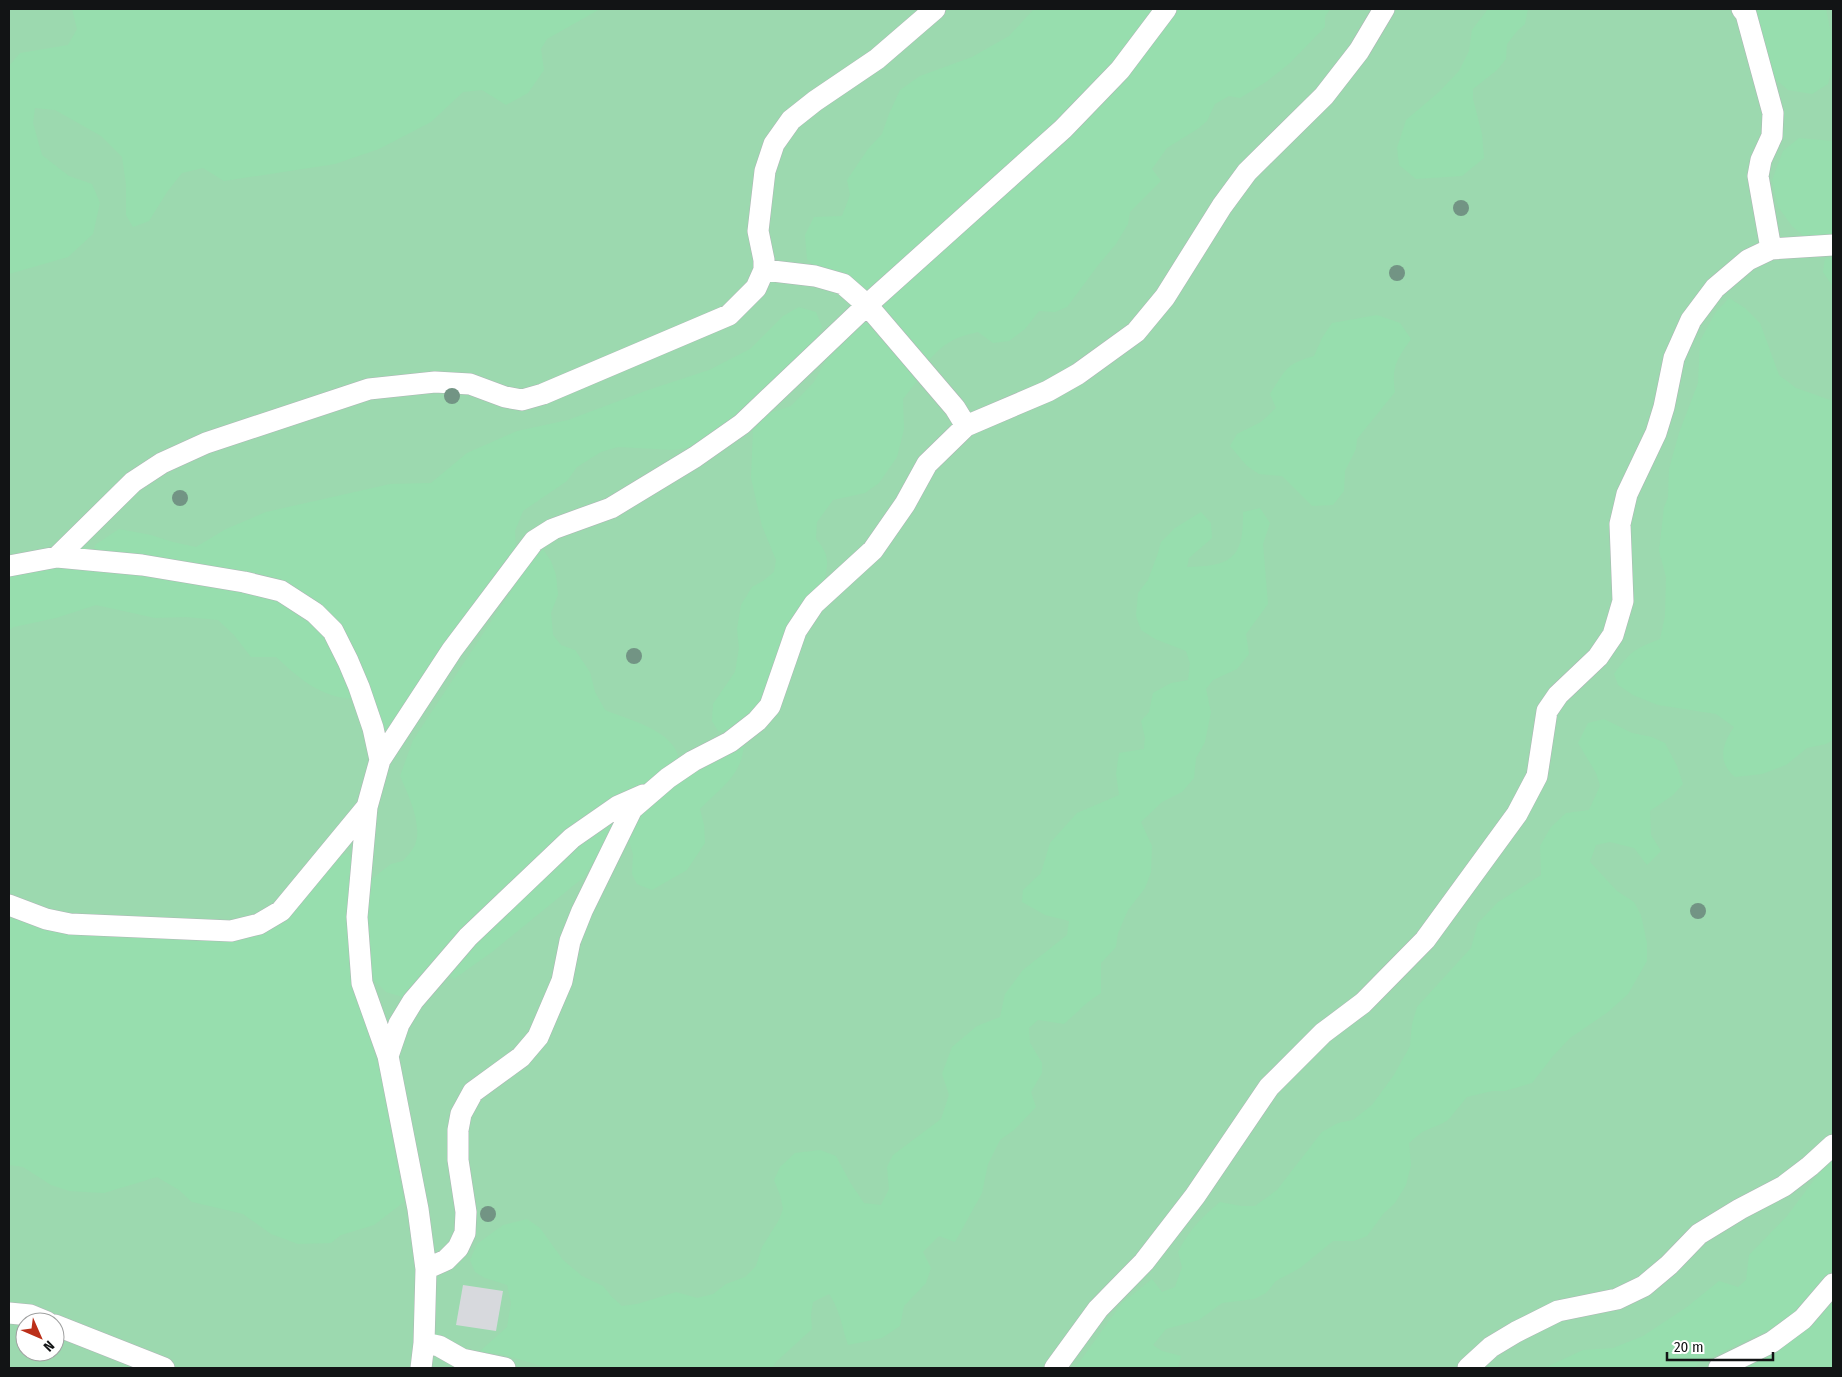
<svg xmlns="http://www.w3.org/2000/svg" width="1842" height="1377" viewBox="0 0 1842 1377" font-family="'Fira Sans Condensed',sans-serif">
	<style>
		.green { fill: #9cd9af; fill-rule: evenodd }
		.forest { fill: #97deae }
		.building { fill: #d7d9dd }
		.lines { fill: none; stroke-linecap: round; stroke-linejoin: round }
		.lane-casing { stroke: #b0b5b6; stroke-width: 22 }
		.lane { stroke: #fff; stroke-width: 21 }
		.tree { fill: #729484 }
	</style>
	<rect width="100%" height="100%" fill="#f7fcfe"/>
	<path class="green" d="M9,9H1833V1368H9ZM25,1322H55V1352H25Z"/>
	<path class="forest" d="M72,9H600L547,39L541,49L544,70L528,93L506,105L482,90L463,92L431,122L379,149L335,164L224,181L203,168L182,173L167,192L149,221L133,227L126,215V185L122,157L101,136L55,110L35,108L33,123L42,155L69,176L92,184L100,203L93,234L68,257L9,274V66L20,53L68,45L77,29Z
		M1034,9H1155L1105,74L1012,165L869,292L845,277L817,269L807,259L805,235L814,217L842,216L850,195L847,180L868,149L882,134L889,114L900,90L920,76L972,57L1009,36Z
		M1177,9H1330L1325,17V27L1290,63L1266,82L1240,98L1229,96L1215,104L1207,121L1199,128L1167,148L1152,169L1161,181L1130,212L1128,224L1116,244L1099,264L1067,307L1055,312L1039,311L1025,329L1009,341L993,343L978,332C951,338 943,344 925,365L877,307L1140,60Z
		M1488,9H1528L1525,24L1518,30L1507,44L1506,59L1497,70L1473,89V99L1482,134L1484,158L1462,176L1416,179L1399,165L1397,148L1406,120L1439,92L1459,71L1469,51L1472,30Z
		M1752,9H1826C1832,38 1836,55 1828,84L1812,94L1788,90L1773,77Z
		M1799,138L1833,141V237L1806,238L1792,226L1778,207L1772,180L1783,151Z
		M1825,258H1833V287L1823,272Z
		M1729,298L1745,308L1760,323L1779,375L1796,388L1833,401V740L1826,744L1807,748L1786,765L1762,774L1735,777C1717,762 1722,744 1734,727L1716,714L1658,705L1633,695L1618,685L1614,674C1630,652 1634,649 1660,639L1665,616L1666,577L1659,551L1664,507L1668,498L1669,469L1679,433L1698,383L1700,341L1715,313Z
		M799,307L816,312L822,327L816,339L731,419L692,447L673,450L618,447L601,452L577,467L567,481L523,511L515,531L516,549L397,719L384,731L318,605L298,589L274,582L94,553L95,545L119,529L151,535L173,542L196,547L226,529L266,512L390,484L431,483L467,453L517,431L568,420L648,390L709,370L750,349L783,316Z
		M1377,315L1400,323L1411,339C1397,359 1391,367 1395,392L1357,439L1356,449L1345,471L1344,491L1333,505L1312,506L1282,476L1259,474L1247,466L1230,446L1237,434L1261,422L1276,408L1270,394C1286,370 1285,364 1314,356L1322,338L1332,323Z
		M865,322L877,326L919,375L917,381L903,399L904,429L897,457L879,483L865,493L833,500L817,522L816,539C829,554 829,562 824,581L762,706L729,732L718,731L712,721L713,704L735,672L739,648L737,629L741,605L752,587L763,581L774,572L776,560L762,526L751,478L753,430L769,413L791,406L814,382L826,360Z
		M1260,508L1270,523L1263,544L1268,604L1246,634L1249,654L1237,669L1213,680L1206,689L1211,712L1205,742L1196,758L1194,778L1182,792L1162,802L1141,822L1152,846L1151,872L1145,888L1128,910L1118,933L1116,947L1101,963V993L1088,1002L1064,1024L1038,1020L1029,1028L1030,1043L1042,1063V1073L1031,1092L1036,1107L1014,1130L1000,1140L988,1164L982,1193L955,1242L939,1236L923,1252L931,1268L926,1283L904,1306L900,1326L882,1338L848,1345C842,1328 840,1309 829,1294L813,1302L811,1315L812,1329L777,1361L773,1366L774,1368H548L501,1354L479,1352L507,1327L511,1303L507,1285L485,1278L475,1272L470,1260L477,1244L503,1225L527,1219L540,1228L563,1260L582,1276L603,1286L612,1297L622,1306L637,1304L676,1292L697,1298L713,1294L726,1284L745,1277L756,1266L762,1247L779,1220L783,1209L780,1195L774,1180L780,1167L795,1153L820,1150L836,1156L851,1184L864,1203L881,1205L889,1189L887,1167L893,1155L941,1119L949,1095L942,1074L952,1047L977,1026L1000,1017L1005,994L1023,970L1067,935L1069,921L1045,915L1022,902L1023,890L1041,873L1050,843L1077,813L1119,795L1116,774L1119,753L1144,749L1145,738L1141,721L1149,712L1153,693L1171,683L1188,680L1190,664L1186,651L1155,639L1141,630L1136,616L1138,593L1148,580L1158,553L1161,542L1175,528L1201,512L1211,523L1212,538L1189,558L1187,567C1231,566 1244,559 1243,512Z
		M543,549L551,561L556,575L558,595L551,613L553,635L561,645L575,650L590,672L595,692L605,710C628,720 675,730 679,760L660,775L623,794L406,998L386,992L373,979L365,922L368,882L391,864L403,861C407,856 412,851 415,845C423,825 408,794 400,776L413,740L531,561Z
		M52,562L167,573L280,599L324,633L355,699C321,698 300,679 276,657H251L234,635L218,620L186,617L155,618L96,605L56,618L14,627L9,630V572Z
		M1604,719L1632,733L1652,737L1665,743L1677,766L1683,784L1673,795L1650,811L1651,835L1661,851L1647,865L1634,848L1610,842L1596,845L1590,862L1617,891L1634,902L1641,915L1647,943V961L1628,994L1608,1012L1570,1038L1553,1056L1532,1083L1505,1091H1492L1467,1097L1448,1120L1441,1124L1422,1132L1409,1143L1411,1165L1406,1185L1395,1203L1384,1213L1367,1236L1354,1241H1333L1300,1268L1276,1281L1266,1293L1254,1299L1222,1303L1199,1320L1166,1329L1153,1345L1162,1351L1181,1356L1178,1368H1075L1122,1303L1152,1279L1162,1292L1175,1287L1182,1267L1178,1252C1189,1230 1201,1218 1220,1202L1241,1206H1255L1277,1190L1322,1132L1338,1123L1353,1120L1372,1105L1394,1075L1410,1046L1412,1024L1417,1007L1471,948L1478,923L1498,902L1541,875L1540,846L1551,827L1566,813L1589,810L1600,786L1596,773L1578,743L1588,723Z
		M744,745C741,777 721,787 700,809L704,825L705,843L687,870L652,890L637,884L632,874L633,854L628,838L636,818L676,783L706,761Z
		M622,811L621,819L584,877L492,952L454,979L448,973L470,946L572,847Z
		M347,853L356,861L354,985L379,1068L404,1202L374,1225L341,1235L331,1243L298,1244L271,1234L243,1214L192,1202L179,1190L157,1177L104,1193L69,1191L51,1185L23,1167L9,1165V912L235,938L337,857Z
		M1833,1160L1832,1270L1791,1319L1699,1363L1695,1368H1544L1583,1350L1613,1348L1643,1336L1687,1307L1719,1281L1738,1287L1746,1280L1749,1255L1787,1216L1817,1176Z
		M1833,1296V1368H1738Z"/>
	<path class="building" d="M463,1285L503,1291L496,1331L456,1325Z"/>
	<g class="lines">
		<defs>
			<path id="lane" d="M1742,9L1746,14L1773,113L1772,136L1761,160L1758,176L1771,249
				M764,270L815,276L843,284L867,305L955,408L966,426
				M57,557L133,482L162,463L206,443L369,389L435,382L470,384L505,397L522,400L543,394L729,315L756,288L764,270V260L758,231L765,171L774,144L791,120L815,101L877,59L935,9
				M9,566L57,557L142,565L244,582L281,591L315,613L333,631L348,661L359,687L373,728L380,760
				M9,905L46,919L70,924L231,931L259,924L281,911L367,807
				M388,1056L399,1024L413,1001L468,937L572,838L618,806L643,795
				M426,1269L446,1260L458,1248L465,1233L466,1212L458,1160V1130L461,1114L473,1092L521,1057L538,1037L562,981L570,941L582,911L632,809L668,778L693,761L730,742L757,721L770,706L796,631L814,604L873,550L905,504L927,464L966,426L1048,391L1078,374L1136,332L1165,297L1222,206L1247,172L1324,96L1359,51L1384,9
				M9,1313L30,1315L47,1322
				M55,1325L164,1368
				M424,1343L439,1346L462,1359L505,1368
				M421,1368L424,1343L426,1269L418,1209L388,1056L362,983L357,917L367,807L380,760L452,650L534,541L553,529L611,508L695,457L742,424L867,305L1063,129L1120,70L1166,9
				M1055,1368L1098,1309L1144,1262L1195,1196L1269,1087L1323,1033L1363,1003L1425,940L1517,814L1537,776L1547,711L1558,695L1598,657L1613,635L1623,601L1620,524L1627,494L1656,433L1664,407L1674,358L1691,320L1715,288L1748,260L1771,249L1833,245
				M1468,1368L1491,1347L1516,1332L1558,1311L1617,1299L1644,1286L1669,1265L1699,1234L1740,1209L1784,1186L1810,1166L1833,1145
				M1719,1368L1772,1342L1803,1319L1833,1284"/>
		</defs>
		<use href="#lane" class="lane-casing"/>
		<use href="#lane" class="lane"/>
	</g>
	<g class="tree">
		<circle cx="1461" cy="208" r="8"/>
		<circle cx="1397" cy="273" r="8"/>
		<circle cx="452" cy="396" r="8"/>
		<circle cx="180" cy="498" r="8"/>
		<circle cx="634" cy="656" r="8"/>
		<circle cx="1698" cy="911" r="8"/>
		<circle cx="488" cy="1214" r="8"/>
	</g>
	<rect width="1842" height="1377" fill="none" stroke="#121415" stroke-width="20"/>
	<g transform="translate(40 1337) rotate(135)"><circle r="24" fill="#ffffff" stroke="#a0a1a1"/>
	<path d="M0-4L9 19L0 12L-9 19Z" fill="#bb2f19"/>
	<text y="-8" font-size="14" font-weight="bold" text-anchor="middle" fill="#121415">N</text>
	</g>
	<path d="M1667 1352v8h106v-8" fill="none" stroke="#121415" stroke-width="2.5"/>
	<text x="1674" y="1352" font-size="15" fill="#121415" stroke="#ffffff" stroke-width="4" paint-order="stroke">20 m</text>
</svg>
